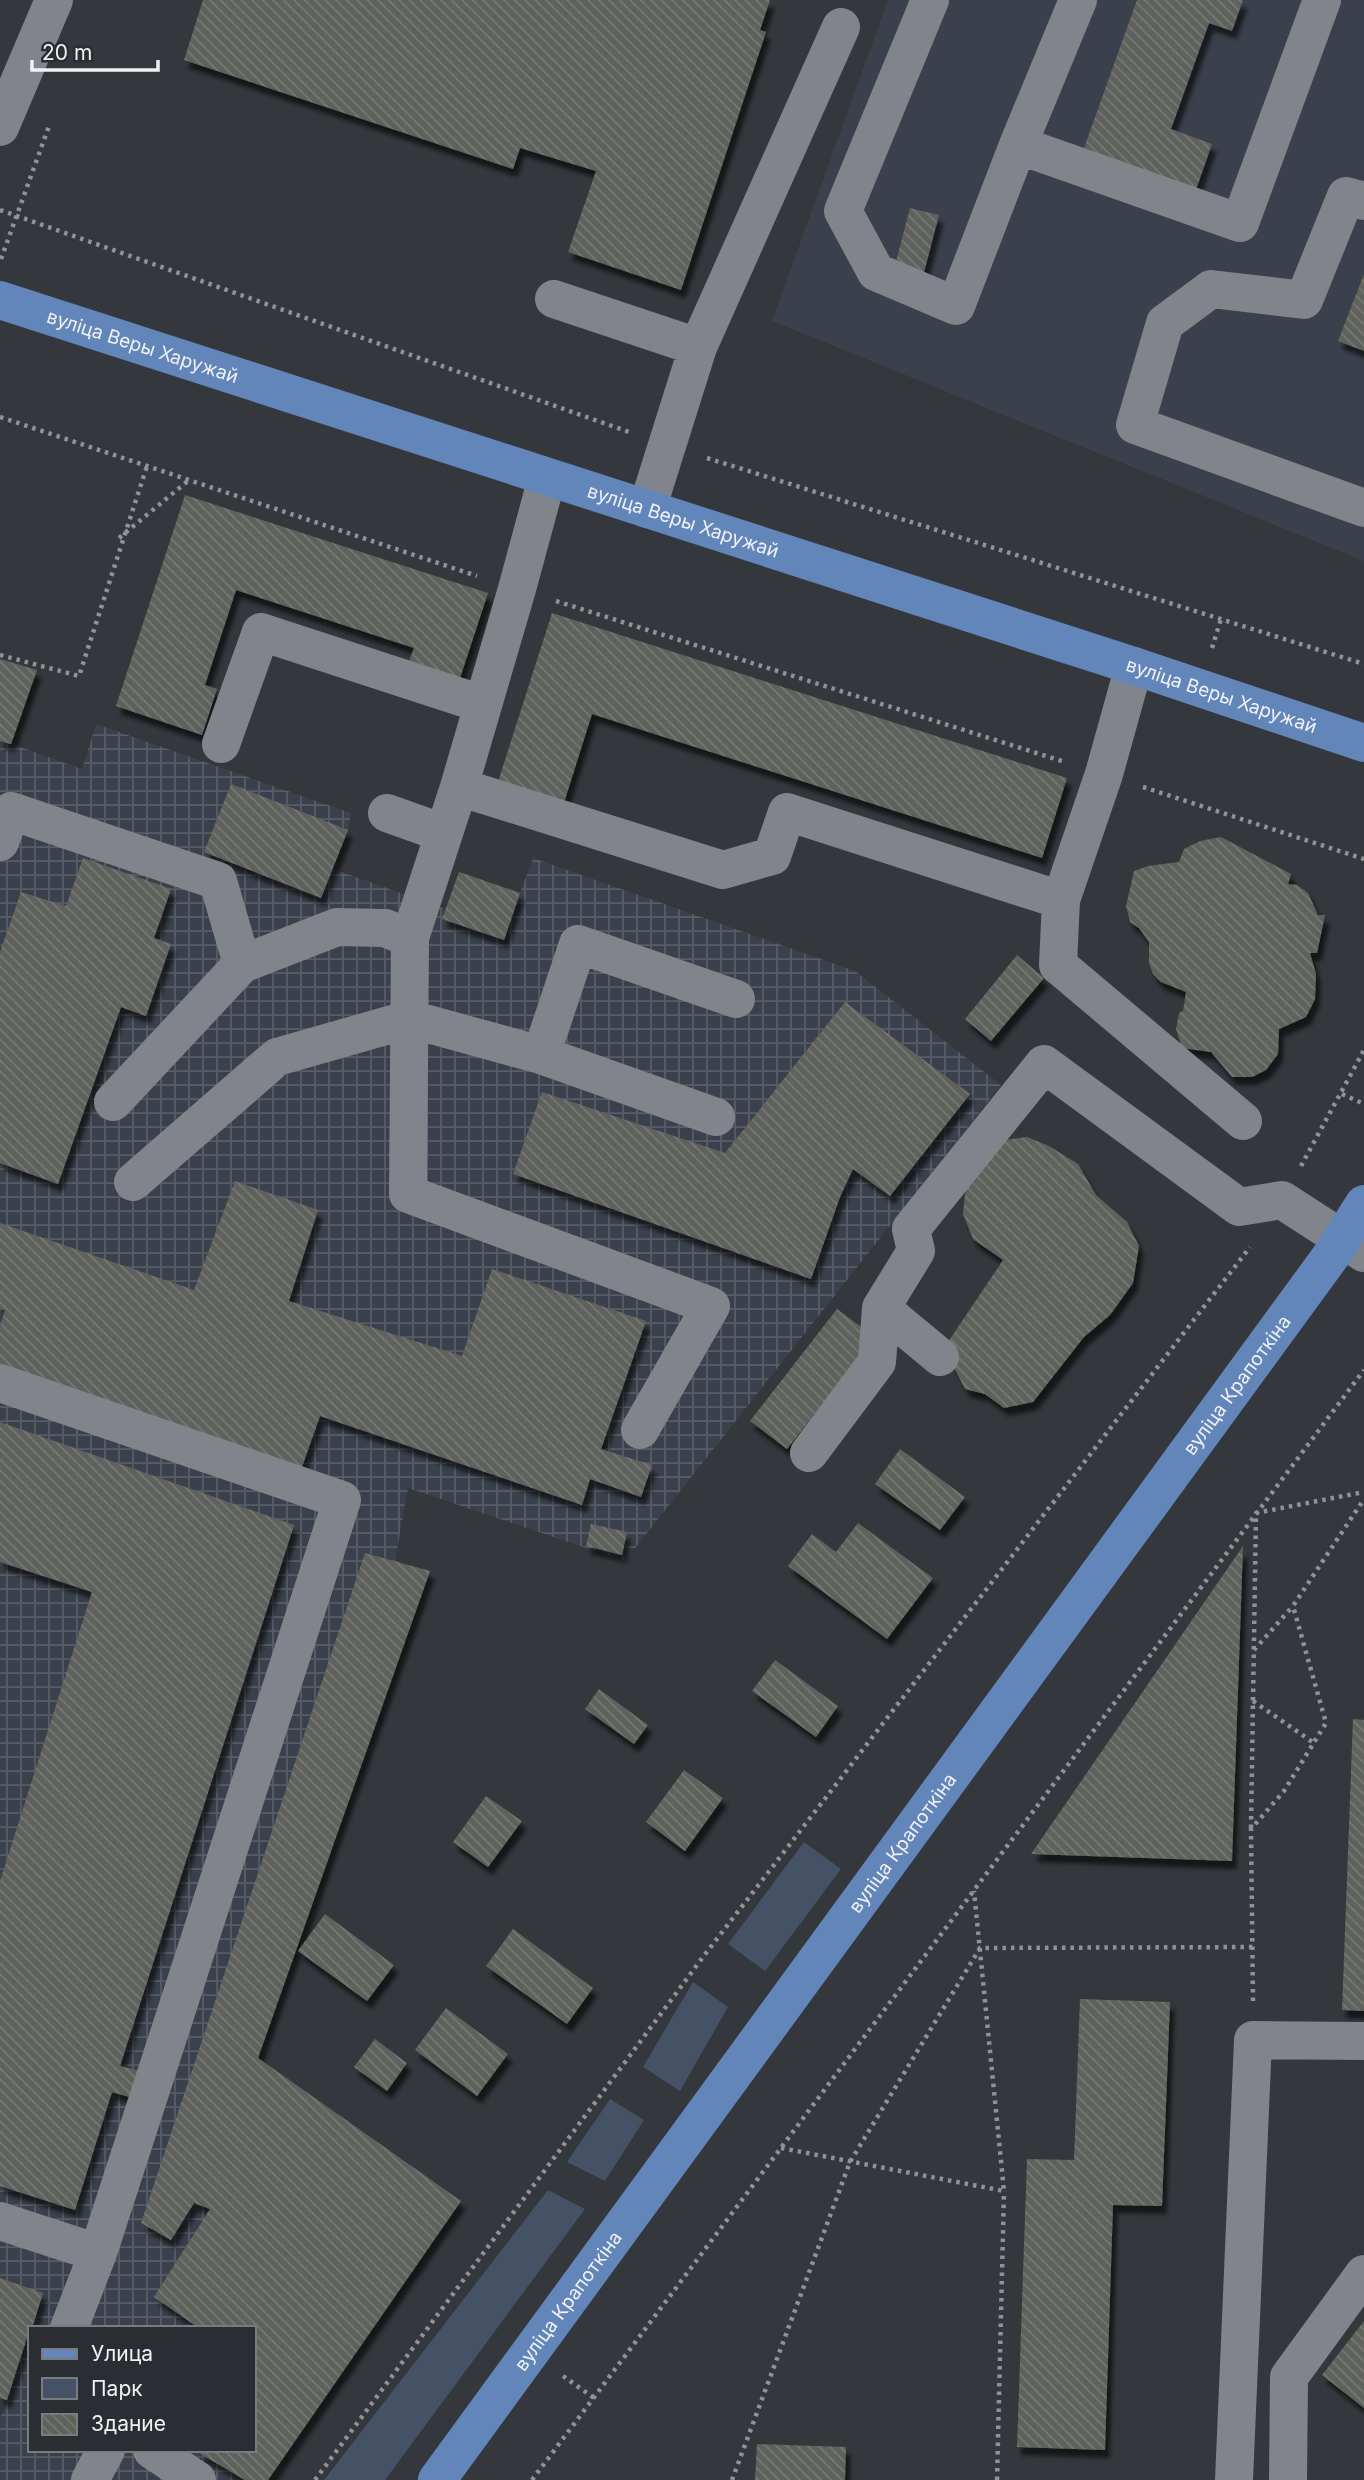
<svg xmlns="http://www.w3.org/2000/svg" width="1364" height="2480" viewBox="0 0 1364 2480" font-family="Inter,sans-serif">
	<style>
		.built { fill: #3a414c }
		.industrial { fill: url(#industrial-grid); fill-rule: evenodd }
		.green { fill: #455266 }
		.building { fill: url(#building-back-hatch); filter: url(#shadow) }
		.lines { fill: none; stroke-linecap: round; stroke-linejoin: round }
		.path { stroke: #909296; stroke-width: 4.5; stroke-dasharray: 3.5 5; stroke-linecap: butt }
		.minor { stroke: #81858b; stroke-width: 38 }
		.major { stroke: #6285ba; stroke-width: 38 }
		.labels { text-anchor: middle; stroke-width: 5; stroke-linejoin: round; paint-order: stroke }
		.street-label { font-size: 19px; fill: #eff1f4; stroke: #2a2d32 }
	</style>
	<defs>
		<pattern id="industrial-grid" width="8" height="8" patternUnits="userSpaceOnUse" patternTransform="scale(1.75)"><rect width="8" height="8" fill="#3a414c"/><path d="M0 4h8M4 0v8" fill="none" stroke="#575d66"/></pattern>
		<pattern id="building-back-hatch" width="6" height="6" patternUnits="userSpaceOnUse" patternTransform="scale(1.75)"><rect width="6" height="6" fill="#5f625b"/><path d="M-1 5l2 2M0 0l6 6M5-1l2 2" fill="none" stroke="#767973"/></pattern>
		<filter id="shadow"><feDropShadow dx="4.5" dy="8" stdDeviation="2" flood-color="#0009"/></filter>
	</defs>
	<rect width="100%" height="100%" fill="#34373c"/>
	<path class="built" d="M888,0H1364V561L772,321Z"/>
	<path class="industrial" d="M0,659L37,670L12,744L82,769L96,724L351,813L348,830L333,869L446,909L459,872L520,893L533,858L855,971L1001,1085L625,1561L408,1488L395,1561L430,1571L258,2058L461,2201L268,2480H0V2418L7,2401L0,2398ZM30,2328H254V2450H30Z"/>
	<path class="green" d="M804,1842L841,1869L765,1971L728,1944Z
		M693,1982L728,2007L680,2091L643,2067Z
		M610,2099L644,2120L605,2181L567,2162Z
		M548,2190L585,2209L385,2480H324Z"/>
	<path class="building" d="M203,0H770L760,30L766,32L681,290L568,252L596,171L520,148L513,169L184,60Z
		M1137,0H1243L1232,31L1209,23L1171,129L1212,144L1192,201L1079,162Z
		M910,208L939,215L922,280L893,273Z
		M1364,274V351L1338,341Z
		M185,495L488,593L459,681L408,664L414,648L236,590L205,685L217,689L202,735L116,706Z
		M552,613L1067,778L1042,858L592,714L562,809L496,788Z
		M0,659L37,670L11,744L0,741Z
		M231,784L348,830L321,898L204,852Z
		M1221,837L1291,874L1288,884L1297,885L1308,893L1318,915H1325L1317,953H1310L1316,974L1315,999L1306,1017L1279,1029L1278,1054L1266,1070L1252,1077H1232L1211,1052L1182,1048L1176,1029L1179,1013L1183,1011L1186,992L1161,982L1153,974L1149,963V942L1139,928L1130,922L1126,906L1134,871L1148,866L1179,862L1184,849L1200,841Z
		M83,858L171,889L154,938L171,944L146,1016L121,1007L58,1184L0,1163V952L21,892L66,906Z
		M459,872L520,893L504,940L442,919Z
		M1017,955L1044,978L991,1041L965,1019Z
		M845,1002L970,1094L890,1196L853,1169L840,1197L811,1279L513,1174L542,1092L725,1153Z
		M1027,1137L1049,1146L1078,1164L1096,1195L1127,1222L1139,1246L1133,1283L1110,1315L1084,1337L1033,1402L1004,1408L985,1394L965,1389L944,1348L1003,1260L973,1239L963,1214L966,1185L1004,1140Z
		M235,1181L318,1210L289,1301L462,1356L492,1269L646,1321L601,1449L652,1465L641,1497L590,1479L582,1505L320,1416L302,1467L0,1365V1326L5,1310L0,1308V1223L194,1290Z
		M837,1309L875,1337L787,1449L750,1421Z
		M0,1422L294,1525L120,2066L141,2071L133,2098L112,2092L75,2210L0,2186V1881L92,1592L0,1562Z
		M900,1449L965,1497L940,1530L875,1484Z
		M858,1523L933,1578L887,1639L788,1566L812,1534L836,1552Z
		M591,1524L627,1532L622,1555L586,1546Z
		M1243,1546L1232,1861L1031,1854Z
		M365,1553L430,1571L258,2058L461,2201L268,2480H245L194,2450H254V2328H199L154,2297L210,2209L194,2203L171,2240L141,2223Z
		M775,1660L838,1706L816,1737L752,1691Z
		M599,1689L648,1725L634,1744L585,1709Z
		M1353,1719L1364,1720V2011L1342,2010Z
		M684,1770L723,1798L685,1851L646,1822Z
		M486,1796L522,1821L488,1867L453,1842Z
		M325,1914L394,1965L367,2001L298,1951Z
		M513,1929L593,1988L567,2024L486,1966Z
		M1080,1999L1170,2002L1162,2206L1113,2205L1105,2450L1017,2447L1027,2159L1074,2160Z
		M446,2008L508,2054L477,2096L415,2050Z
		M375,2039L407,2063L387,2091L354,2067Z
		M0,2278L43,2293L32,2328H30L7,2400L0,2398Z
		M1364,2321V2408L1322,2375Z
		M757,2444L846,2447L845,2480H755Z"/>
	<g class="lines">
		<path class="path" d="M0,210L629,432
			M1,259L49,126
			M0,417L477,576
			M707,458L1364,664
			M119,538L189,480
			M556,601L1065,762
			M1212,648L1221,619
			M0,655L79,676L147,466
			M1143,787L1364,859
			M1342,1094L1364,1104
			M1301,1166L1364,1050
			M1254,1650L1293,1606
			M1253,1701L1314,1743
			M1251,1828L1256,1513L1364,1492
			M1253,2001L1251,1829L1284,1791L1326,1723L1293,1606L1364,1499
			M781,2148L1004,2191L974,1891
			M563,2376L594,2398
			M315,2480L703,1957L1250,1247
			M532,2480L1364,1370
			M732,2480L850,2162L980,1948L1254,1947
			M997,2480L1004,2191"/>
		<path class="minor" d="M930,0L843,211L876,272L956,306L1018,145L1078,0
			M0,127L54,0
			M1018,145L1240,223L1322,0
			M1364,201L1346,196L1304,300L1211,289L1165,323L1135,425L1364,508
			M554,299L698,347L647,509
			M698,347L841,27
			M547,478L517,589L459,787L410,938L408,1194L711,1306L640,1430
			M1134,666L1104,774L1061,900L1058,965L1243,1121
			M221,744L261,632L482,704
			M459,787L723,870L772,856L787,812L1061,900
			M387,813L443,833
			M0,842L11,811L218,881L242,964
			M541,1055L716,1117
			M113,1102L242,964L337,927L385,928L410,938
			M133,1182L277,1057L410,1019L541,1055L578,944L736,999
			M881,1308L940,1357
			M0,1383L342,1500L98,2253L0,2221
			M809,1453L877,1362L881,1308L916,1251L911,1229L1044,1064L1239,1207L1282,1200L1364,1253
			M69,2328L98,2253
			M152,2450L197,2480
			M90,2480L106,2450
			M1234,2480L1253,2040L1364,2041
			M1288,2480L1289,2377L1364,2274"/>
		<g class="major">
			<path id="s1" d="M0,300L1134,666L1364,743"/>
			<path id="s2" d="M437,2480L1333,1253L1364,1204"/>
		</g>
	</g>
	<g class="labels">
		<g class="street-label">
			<text dy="7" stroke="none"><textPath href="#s1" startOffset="150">вуліца Веры Харужай</textPath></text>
			<text dy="7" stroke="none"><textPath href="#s1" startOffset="718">вуліца Веры Харужай</textPath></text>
			<text dy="7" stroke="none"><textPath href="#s1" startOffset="1284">вуліца Веры Харужай</textPath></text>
			<text dy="7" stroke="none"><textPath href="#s2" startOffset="1356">вуліца Крапоткіна</textPath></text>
			<text dy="7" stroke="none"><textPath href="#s2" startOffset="789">вуліца Крапоткіна</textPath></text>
			<text dy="7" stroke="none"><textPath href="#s2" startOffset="222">вуліца Крапоткіна</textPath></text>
		</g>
	</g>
	<rect x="28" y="2326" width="228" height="126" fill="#2a2d32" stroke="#797b80" stroke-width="2"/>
	<rect x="42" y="2349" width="35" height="10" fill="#6285ba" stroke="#797b80" stroke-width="2"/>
	<text x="91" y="2361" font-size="21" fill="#eff1f4">Улица</text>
	<rect x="42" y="2378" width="35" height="21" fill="#455266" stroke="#797b80" stroke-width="2"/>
	<text x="91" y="2396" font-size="21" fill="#eff1f4">Парк</text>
	<rect x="42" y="2414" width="35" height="21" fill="url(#building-back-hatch)" stroke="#797b80" stroke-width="2"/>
	<text x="91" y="2431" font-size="21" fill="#eff1f4">Здание</text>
	<path d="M32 60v10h126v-10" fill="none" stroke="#eff1f4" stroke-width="3.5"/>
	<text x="42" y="60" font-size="21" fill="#eff1f4" stroke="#2a2d32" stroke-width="5" paint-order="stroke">20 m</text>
</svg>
